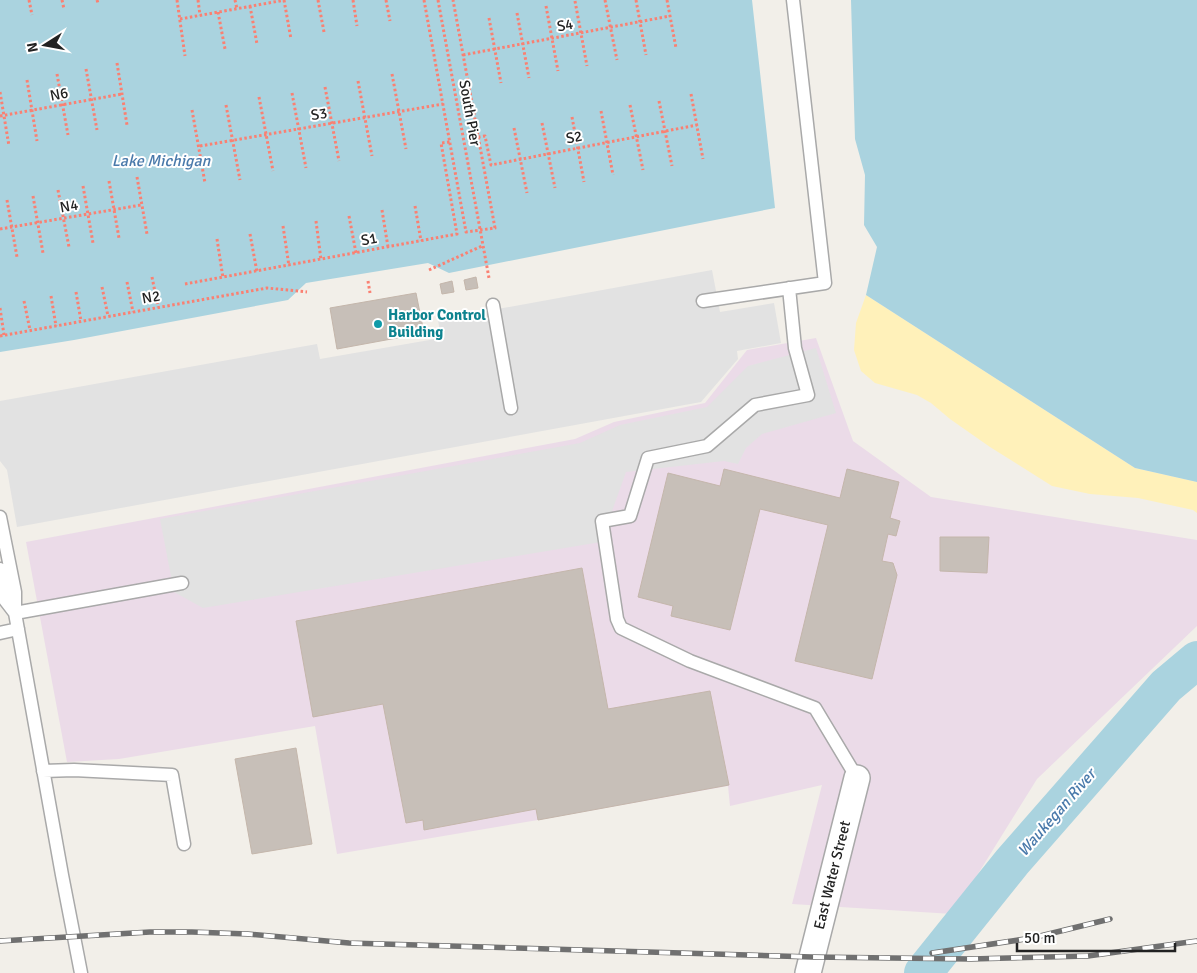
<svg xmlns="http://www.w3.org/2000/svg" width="1197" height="973" viewBox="0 0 1197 973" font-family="Signika,sans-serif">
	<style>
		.industrial { fill: #ebdbe8 }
		.sand { fill: #fff1ba }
		.parking { fill: #e2e2e2 }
		.water { fill: #aad3df }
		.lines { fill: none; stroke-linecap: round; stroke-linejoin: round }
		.river { stroke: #aad3df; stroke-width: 38 }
		.building { fill: #c7bfb8; stroke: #c4b6ab }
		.lane-casing { stroke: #a9a9a9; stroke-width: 15 }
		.street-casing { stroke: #a9a9a9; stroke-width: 28 }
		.path { stroke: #fa8072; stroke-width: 3; stroke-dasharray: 2.5 2.5; stroke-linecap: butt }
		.lane { stroke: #fff; stroke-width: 12 }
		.street { stroke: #fff; stroke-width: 25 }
		.rail-casing { stroke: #707070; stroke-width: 5.5 }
		.rail { stroke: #fff; stroke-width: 4; stroke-dasharray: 11; stroke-linecap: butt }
		.culture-dot { fill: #0f9aa8; stroke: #fff; stroke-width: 2 }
		.labels { text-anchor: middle; stroke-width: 4; stroke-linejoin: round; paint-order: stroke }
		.street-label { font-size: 15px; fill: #222; stroke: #fff }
		.culture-label { font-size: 15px; font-weight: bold; fill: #0d838f; stroke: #fff; text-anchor: start }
		.water-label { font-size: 16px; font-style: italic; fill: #4a7aab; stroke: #fff }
	</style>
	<rect width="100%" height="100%" fill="#f2efe9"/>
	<path class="industrial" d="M816,338L853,441L931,497L1197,540V626L1037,779L953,914L792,904L822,785L730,806L728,786L538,820L337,854L315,726L119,759L67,762L26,542L575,439L614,422L705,403L747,350Z"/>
	<path class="sand" d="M866,295L1135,468L1197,482V513L1193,510L1138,498L1090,494L1052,486L990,447L950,419L931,403L917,395L875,383L861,371L854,350L856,323Z"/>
	<path class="parking" d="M712,270L720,312L774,303L781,343L737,351L738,359L701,402L17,527L7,470L0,461V401L317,344L320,359L441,338L438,320Z
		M816,348L836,413L762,434L746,448L738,464L724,461L626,472L601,542L203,608L174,592L160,519L580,443L620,425L707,407L748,366Z"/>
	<path class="water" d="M0,0H752L775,208L449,273L428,263L306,283L288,300L74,340L0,352Z
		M851,0H1197V482L1135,468L866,295L877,247L864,225L865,175L855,139Z"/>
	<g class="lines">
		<path class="river" d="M923,973L1012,862L1166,686L1197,660"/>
	</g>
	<path class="building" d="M476,277L478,288L466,290L464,280Z
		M452,281L454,292L442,294L440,284Z
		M416,293L424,333L337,349L330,308Z
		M724,469L840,498L847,469L899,482L890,518L900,521L896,536L888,534L882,561L893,563L897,575L872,679L795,661L828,525L760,509L730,630L671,616L673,606L638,597L668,473L720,486Z
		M940,537H989L987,573L940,571Z
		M582,568L608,709L710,691L729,785L538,820L536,809L424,830L423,820L406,823L383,704L313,717L296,621Z
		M296,748L312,844L252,854L235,759Z"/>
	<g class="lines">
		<defs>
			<path id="lane" d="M789,288L795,348L808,395L755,405L707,446L648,458L630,516L602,521L617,619L621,628L690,661L815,708L857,778
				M703,301L825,283L793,0
				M493,305L511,408
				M0,517L15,592V613L62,875L81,973
				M0,569L5,600L15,613
				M15,613L182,583
				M0,633L18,629
				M43,771L74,770L172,775L184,844"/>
			<path id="street" d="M808,973L857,778"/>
		</defs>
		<use href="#lane" class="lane-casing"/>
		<use href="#street" class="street-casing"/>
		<path class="path" d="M29,0L32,15
			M62,0L64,9
			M97,0L98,3
			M177,0L185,56
			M198,0L200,15
			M235,0L237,9
			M284,0L291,39
			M318,0L324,32
			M353,0L357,26
			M386,0L390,21
			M424,0L466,232L495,228L453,0
			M438,0L489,278
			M605,0L617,60
			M636,0L646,55
			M667,0L676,48
			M575,1L587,66
			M250,6L257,44
			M546,6L558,71
			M218,12L225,49
			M517,13L529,78
			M489,18L501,83
			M180,19L285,0
			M463,55L670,16
			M117,63L127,125
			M86,69L97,130
			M57,74L68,135
			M392,74L406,149
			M27,80L37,141
			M358,81L372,156
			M325,87L339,161
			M0,92L9,146
			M292,93L306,168
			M691,94L703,159
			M259,97L273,171
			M659,101L672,166
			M226,105L240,180
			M630,105L643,170
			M192,110L205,183
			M601,111L613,175
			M0,116L122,94
			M572,117L584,182
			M542,123L555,188
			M514,128L527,193
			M478,137L485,136L491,165L697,125
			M200,146L443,104
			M137,177L147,234
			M109,181L119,238
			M83,186L93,243
			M58,190L69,247
			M33,196L43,253
			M7,200L17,257
			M415,206L421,241
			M382,210L388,247
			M349,216L356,253
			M316,221L321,260
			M283,226L289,266
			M0,229L141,205
			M250,234L257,272
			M217,239L223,278
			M429,270L482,246
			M152,277L158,307
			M368,281L370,293
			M127,282L133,312
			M185,284L457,234L441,143L450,142
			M102,287L108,316
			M76,292L81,321
			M51,296L56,326
			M24,301L30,330
			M0,308L4,335
			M0,336L267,288L307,292"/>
		<use href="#lane" class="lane"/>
		<use href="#street" class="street"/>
		<defs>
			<path id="rail" d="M0,941L150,932H192L248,934L349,943L812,957L971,959L1088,956L1197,941
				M932,953L1032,938L1110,919"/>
		</defs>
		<use href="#rail" class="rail-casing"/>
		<use href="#rail" class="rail"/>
	</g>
	<circle class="culture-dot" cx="378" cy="324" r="5"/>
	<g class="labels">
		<g class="street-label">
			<text transform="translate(565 25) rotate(-11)" y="5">S4</text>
			<text transform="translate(59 94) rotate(-11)" y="5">N6</text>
			<text transform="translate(470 113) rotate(80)" y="5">South Pier</text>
			<text transform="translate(319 114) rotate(-10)" y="5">S3</text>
			<text transform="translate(574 137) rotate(-11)" y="5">S2</text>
			<text transform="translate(69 206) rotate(-10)" y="5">N4</text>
			<text transform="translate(369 239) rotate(-11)" y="5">S1</text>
			<text transform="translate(151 297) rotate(-10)" y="5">N2</text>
			<text transform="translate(832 875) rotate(-76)" y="5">East Water Street</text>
		</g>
		<g class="culture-label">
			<text x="388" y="320">Harbor Control<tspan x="388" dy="17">Building</tspan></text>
		</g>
		<g class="water-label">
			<text x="161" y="166">Lake Michigan</text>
			<text transform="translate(1056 812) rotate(-49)" y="6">Waukegan River</text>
		</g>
	</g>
	<g transform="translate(45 45) rotate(259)" stroke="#ffffff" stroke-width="4" paint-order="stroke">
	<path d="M0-4L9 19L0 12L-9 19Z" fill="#222222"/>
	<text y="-8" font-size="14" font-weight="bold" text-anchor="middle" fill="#222222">N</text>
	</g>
	<path d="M1017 943v8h158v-8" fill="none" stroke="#222222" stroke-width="2.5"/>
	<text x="1024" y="943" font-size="15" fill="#222222" stroke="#ffffff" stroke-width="4" paint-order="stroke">50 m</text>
</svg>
